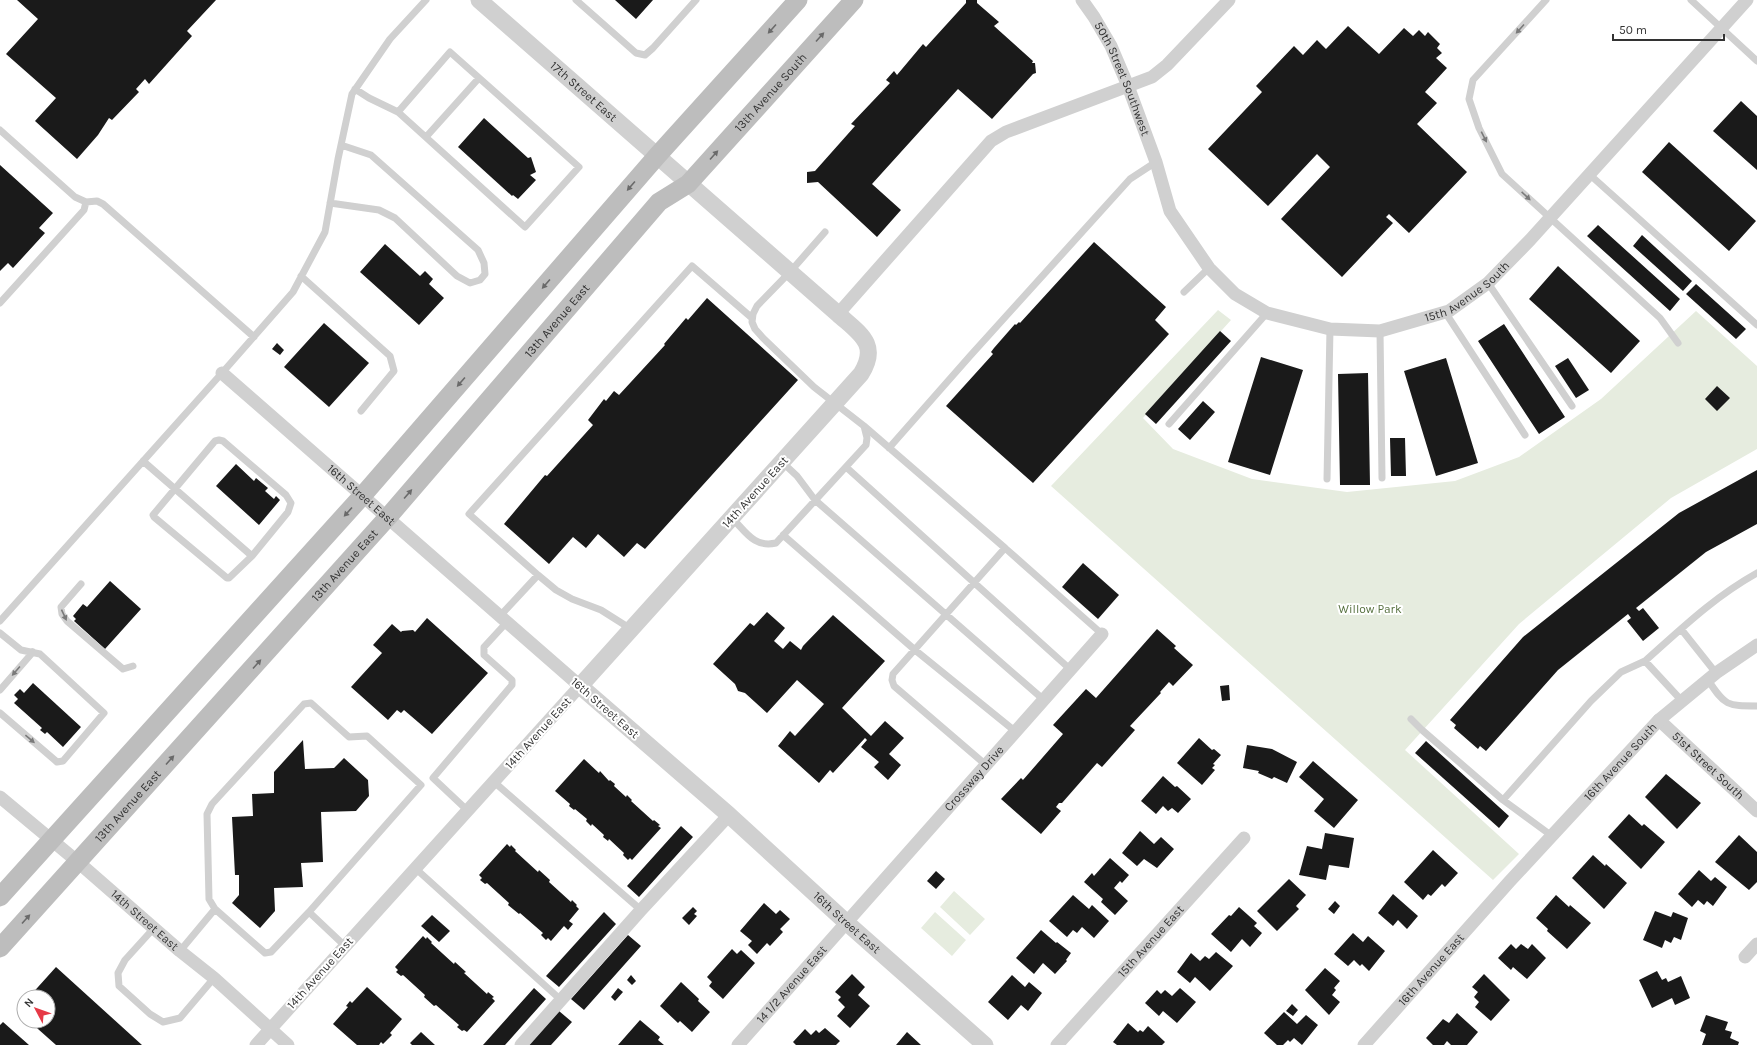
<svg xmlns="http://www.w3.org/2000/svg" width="1757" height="1045" viewBox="0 0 1757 1045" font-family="Karla,sans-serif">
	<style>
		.park { fill: #e6ecdf }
		.building { fill: #1a1a1a }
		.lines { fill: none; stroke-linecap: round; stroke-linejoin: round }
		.service { stroke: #d0d0d0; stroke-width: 7 }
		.minor { stroke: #d0d0d0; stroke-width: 13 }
		.tertiary { stroke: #d0d0d0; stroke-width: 17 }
		.secondary { stroke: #bdbdbd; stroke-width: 19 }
		.oneway { fill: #6a6a6a }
		.oneway2 { fill: #7a7a7a }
		.labels { text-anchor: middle; stroke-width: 4; stroke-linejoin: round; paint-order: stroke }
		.street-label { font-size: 12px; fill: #333; stroke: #fff }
		.park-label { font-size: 12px; fill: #56703f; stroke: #fff }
	</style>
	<rect width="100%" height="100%" fill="#fff"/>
	<path class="park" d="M1218,310L1231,320L1143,418L1173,449L1252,479L1347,492L1455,481L1519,457L1601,399L1696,311L1757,366V449L1671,498L1519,624L1405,750L1519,854L1493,880L1051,486Z
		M954,891L985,919L970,935L940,907Z
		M935,912L966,940L952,956L921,928Z"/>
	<path class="building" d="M17,0H216L187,31L192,36L149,84L145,79L136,89L139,92L112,120L109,118L98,135L77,159L35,121L56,98L6,54L38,19Z
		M615,0H653L636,19Z
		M966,0H977V3L999,22L994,26L1033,61L1032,63H1035L1036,73L1033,74L992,119L958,89L872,184L901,210L877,237L818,182L807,183V172L815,171L855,126L851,124L890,83L886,80L894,71L897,75L923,44L926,47L966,3Z
		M1348,26L1379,54L1404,28L1413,36L1419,30L1425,36L1428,32L1440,44L1437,48L1442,53L1436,58L1447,68L1425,92L1437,103L1417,124L1467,172L1409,233L1389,214L1386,217L1393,223L1342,277L1281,219L1330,167L1317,154L1268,206L1208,149L1262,92L1256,86L1294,46L1303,55L1317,40L1326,49Z
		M1741,101L1757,116V170L1713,131Z
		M484,118L528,158L531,157L536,172L530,175L536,180L518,199L513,195L512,196L458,147Z
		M1669,142L1756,221L1729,251L1642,172Z
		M0,165L53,213L39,228L45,233L13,268L8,263L0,271Z
		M1598,225L1680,299L1670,311L1587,236Z
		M1642,235L1692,281L1683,291L1633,246Z
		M1094,242L1166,307L1155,320L1169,334L1033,483L946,406L993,354L991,352L994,348L1015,324L1016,325L1019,322L1020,323Z
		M385,244L420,276L425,271L433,279L429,284L444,298L419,325L360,272Z
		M1558,266L1640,341L1611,373L1529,299Z
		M1696,284L1746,329L1736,339L1686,294Z
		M707,298L798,380L645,549L637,543L624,557L598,534L586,548L573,537L549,564L504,524L545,475L547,476L593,425L588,420L604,399L606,401L614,391L619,395L665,345L664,344L686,318L688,320Z
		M324,323L369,363L329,407L284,367Z
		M1504,324L1565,417L1539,434L1478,341Z
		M1220,331L1231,341L1156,424L1145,414Z
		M277,343L284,350L280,355L272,349Z
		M1261,357L1303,370L1270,475L1228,462Z
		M1446,358L1478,463L1436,476L1404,371Z
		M1568,358L1589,390L1576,398L1555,366Z
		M1368,373L1370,485H1340L1338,374Z
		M1717,386L1730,398L1717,411L1705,399Z
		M1203,401L1215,412L1190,440L1178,429Z
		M1390,438H1405L1406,476H1391Z
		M236,464L254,481L256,478L268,488L265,491L274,499L276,496L280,500L259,525L216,486Z
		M1757,470V524L1706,552L1636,608L1639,611L1643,608L1659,628L1643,641L1627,621L1631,618L1628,614L1558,670L1486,751L1480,746L1478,749L1454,728L1456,725L1450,720L1523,637L1679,513Z
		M1083,563L1119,595L1098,619L1062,587Z
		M110,581L141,609L105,649L74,621L76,619L73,616L83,604L87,607Z
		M767,612L785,628L774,641L783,649L790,641L801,650L803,646L833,615L885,661L842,708L871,736L885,721L904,738L889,754L901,765L888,780L874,767L879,762L861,747L867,740L865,738L833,773L830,770L819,783L778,746L790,731L795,736L824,704L797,680L767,713L745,693L738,691L735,684L713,664L750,623L754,626Z
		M427,618L488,673L432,734L404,710L401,713L397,710L388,720L351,687L382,653L373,645L392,624L401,632L402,631L413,630L415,632Z
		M1157,629L1176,646L1174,648L1193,665L1173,686L1169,682L1160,692L1161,693L1130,726L1135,730L1102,767L1097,763L1062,803H1059L1056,807L1061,811L1041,834L1001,799L1021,778L1023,780L1063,734L1053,725L1086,689L1096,698Z
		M33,683L81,727L63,747L47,732L45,734L40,730L42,728L14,703L18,699L14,695L20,689L24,693Z
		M1229,685L1230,700L1222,701L1220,686Z
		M1199,738L1212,750L1214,749L1221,755L1213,764L1215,765L1212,768L1215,770L1202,785L1177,763Z
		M303,740L305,769L334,768L344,758L368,780L369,796L356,811L321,812L323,862L301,863L303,887L274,888L275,911L260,928L232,903L239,895V875H235L232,817L253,816L252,794L274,793V772Z
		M1426,741L1509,816L1499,828L1415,753Z
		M1247,745L1272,749L1297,762L1287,783L1274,777L1272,779L1258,773L1259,771L1243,768Z
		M584,759L599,773L600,771L609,781L610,780L615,784L614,786L626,797L627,795L632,800L631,801L653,821L654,820L660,825L658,826L661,828L632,860L630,858L628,860L623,855L624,853L609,839L608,841L603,837L604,835L592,824L591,826L586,821L587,819L575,809L574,810L569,806L570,804L555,791Z
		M1313,761L1358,800L1334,828L1314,811L1324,799L1299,777Z
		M1666,774L1701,803L1677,829L1645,797Z
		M1163,776L1175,787L1177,786L1191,799L1178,813L1172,808L1168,811L1163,806L1156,814L1141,801Z
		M1629,814L1642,826L1644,824L1665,842L1641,869L1608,837Z
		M681,826L693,837L639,897L627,886Z
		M1140,831L1154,844L1161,837L1174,849L1157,868L1144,859L1137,866L1122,853Z
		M1325,833L1354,838L1349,868L1329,865L1326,880L1299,875L1307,846L1322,849Z
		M1739,835L1757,852V882L1749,890L1715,862Z
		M507,844L510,847L511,845L516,850L515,851L538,872L539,870L550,880L549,882L571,902L572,900L577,905L576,906L579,909L569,921L573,924L568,930L564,926L551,941L548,938L546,940L541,935L543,933L520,913L519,914L508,905L509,903L487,883L485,884L480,880L482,878L479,875Z
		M1433,850L1458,873L1445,887L1442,884L1431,896L1428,894L1423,900L1404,882Z
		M1593,855L1605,866L1606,864L1627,883L1604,909L1572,878Z
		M1110,858L1129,875L1122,883L1120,881L1114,888L1128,901L1115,915L1101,902L1103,899L1084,882L1092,873L1094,876Z
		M1699,870L1711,881L1715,877L1727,887L1713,906L1707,901L1704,905L1698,900L1692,907L1678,894Z
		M936,871L945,879L936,889L927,881Z
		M1289,879L1306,895L1296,906L1299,909L1277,931L1257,911Z
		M1393,894L1418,916L1407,929L1398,920L1393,926L1378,913Z
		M1073,895L1089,909L1092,905L1109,921L1094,938L1082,927L1077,933L1073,930L1067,937L1049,921Z
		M1556,895L1569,907L1570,905L1591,923L1567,949L1547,931L1548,929L1536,918Z
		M1335,901L1340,906L1334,914L1328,909Z
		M764,903L776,914L780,910L790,919L780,929L783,932L770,946L767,943L757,954L748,945L752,941L740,931Z
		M693,907L697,911L694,914L697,916L689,925L682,918Z
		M1239,907L1257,923L1254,926L1262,933L1250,947L1242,939L1231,952L1211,934L1229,915L1231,916Z
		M1655,911L1671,917L1673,912L1688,918L1681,940L1674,937L1671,943L1665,940L1662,948L1643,940Z
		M604,912L616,924L559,987L546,976Z
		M432,915L450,931L439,942L421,926Z
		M1041,930L1056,943L1057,942L1071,953L1066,960L1067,961L1055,974L1043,963L1034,974L1016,958Z
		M1353,933L1363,942L1368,936L1385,951L1369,971L1362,964L1360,966L1354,960L1348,966L1334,954Z
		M628,935L641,946L584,1010L571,999Z
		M423,936L426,939L427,937L432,942L431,943L454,964L455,962L466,972L464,973L487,994L488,992L494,997L492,998L495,1001L467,1032L464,1030L462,1031L457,1027L459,1025L436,1005L434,1006L424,997L425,995L403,975L401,976L396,972L398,970L395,967Z
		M1511,944L1516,949L1521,944L1528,949L1532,944L1546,958L1527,979L1513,967L1511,970L1498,958Z
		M732,949L737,954L741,950L755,963L723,999L709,986L712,982L707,977Z
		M1216,952L1233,966L1210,991L1195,977L1190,983L1177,972L1191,953L1200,961L1205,956L1209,959Z
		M56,967L142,1045H56L29,1021H48V997H29Z
		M1325,968L1340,981L1334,988L1336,990L1332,995L1340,1002L1329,1015L1305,990Z
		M1657,971L1662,980L1666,978L1668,982L1681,976L1690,998L1675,1005L1672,998L1652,1008L1639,980Z
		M852,974L865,987L858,995L870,1006L850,1028L837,1016L845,1007L838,1000L841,997L835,992Z
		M1484,974L1510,1000L1491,1021L1475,1007L1479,1002L1474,997L1478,992L1472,987Z
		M631,975L636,981L632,985L627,980Z
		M1012,975L1025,987L1029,982L1042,993L1028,1011L1021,1005L1008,1020L988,1002Z
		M681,982L699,999L698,1001L710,1012L692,1032L680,1021L678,1023L660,1006Z
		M367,987L402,1019L390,1033L392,1035L383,1044L381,1042L379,1045H357L333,1024L348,1007L346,1006L350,1001L352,1003Z
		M534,988L546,999L505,1045H483Z
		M618,988L623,992L615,1001L611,997Z
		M1180,988L1196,1002L1177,1023L1163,1011L1159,1016L1145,1003L1157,990L1161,994L1165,990L1172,996Z
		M24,1002V1016L17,1010Z
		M1292,1004L1298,1010L1293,1016L1286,1011Z
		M559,1011L572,1022L551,1045H528Z
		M1284,1012L1297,1024L1306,1015L1318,1025L1302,1045L1294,1038L1290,1042L1288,1040L1283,1045H1277L1264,1033Z
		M1457,1013L1478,1032L1467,1045H1451L1447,1041L1444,1045H1433L1426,1038L1443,1019L1449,1023Z
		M1706,1015L1728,1022L1725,1030L1732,1032L1730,1038L1739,1042L1738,1045H1702L1706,1034L1700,1031Z
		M640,1020L660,1037L658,1040L664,1045H618Z
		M3,1022L29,1045H0V1025Z
		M1128,1023L1138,1032L1140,1030L1143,1032L1148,1026L1165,1042L1162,1045H1117L1113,1042Z
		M825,1028L840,1041L836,1045H796L793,1042L805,1029L811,1035L816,1030L819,1033Z
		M421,1032L435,1045H412L410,1043Z
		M907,1032L921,1045H896Z"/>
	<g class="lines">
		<path class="service" d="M576,0L636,53L645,55L653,48L696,0
			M1546,0L1473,80L1469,99L1479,128L1502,174L1660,318L1678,343
			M1691,0L1757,61
			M355,89L369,98L398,112L525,227L579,167L450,52L398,112
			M0,130L75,197L86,202L97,201L103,204L254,337
			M426,137L479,78
			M1589,174L1757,325
			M330,203L379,210L395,218L457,276L470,283L480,280L485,274L484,263L478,250L371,155L341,145
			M301,276L390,356L394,371L361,411
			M1488,283L1572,406
			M1184,292L1209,268
			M0,303L84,210L86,202
			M1445,312L1525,435
			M1380,331L1382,478
			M1169,424L1267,313
			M864,426L1005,548L893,674L892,680L894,686L986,765
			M219,440L223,441L286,495L291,503L288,512L252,556L229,578H227L154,517L153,515L215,441Z
			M889,448L970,356L1130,179L1156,162
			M143,461L252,556
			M782,462L797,476L815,500L1044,700
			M846,467L1071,670
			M1327,479L1330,329
			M732,518C746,532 754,548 776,543L866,445L867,438L864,426L814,387L763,338L755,329L752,322L753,314L757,306L790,272L825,232
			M783,535L915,650L1016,732
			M1005,548L1102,634
			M538,575L469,514L692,266L752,318
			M81,584L61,607L62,614L67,621L123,669L133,666
			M500,616L538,575L556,590L572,599L601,610L631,629
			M0,621L222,373L293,292L325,232L338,159L352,94L390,39L426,0
			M1681,629L1716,673
			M0,633L21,650L40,654L104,713L63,761L57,762L0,713
			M1645,661C1682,628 1714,597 1757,573
			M1708,680C1725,706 1727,706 1757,706
			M0,690L33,652
			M1411,719L1422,730L1503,800L1552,836
			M493,781L641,910
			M1503,800L1591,701L1621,672L1645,661L1682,701
			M467,810L433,778L512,685V680L484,655V647L507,622
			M415,868L561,1000
			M215,909L209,899L207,814L212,804L304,704L311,703L349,737L367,736L421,785L309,912
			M154,928L125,960L118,973L119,986L150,1014L163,1022L180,1018L214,978
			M180,951L215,909L265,953L271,952L309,912L345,946"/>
		<g class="minor">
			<path id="s1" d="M1082,0L1094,17L1111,46L1128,86L1156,162L1170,211L1209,268L1235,294L1267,313L1330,329L1380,331L1449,311L1488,283L1530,240L1747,0"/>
			<path d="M838,314L991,141L1006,132L1152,77L1167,65L1229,0"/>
			<path id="s2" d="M222,373L580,686L256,1045"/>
			<path id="s3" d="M1659,720L1757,811"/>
			<path id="s4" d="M0,797L78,862L180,951L214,978L288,1045"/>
			<path d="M1745,957L1757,944"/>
			<path d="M521,1045L641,910L729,815"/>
			<path id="s5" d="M738,1045L1102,634"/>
			<path id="s6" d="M1057,1045L1244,838"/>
			<path id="s7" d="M1364,1045L1510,881L1659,720L1716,673L1757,645"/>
		</g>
		<path class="tertiary" id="s8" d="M479,0L838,314C859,333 880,344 861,374L580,686L729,815L847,923L985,1045"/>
		<g class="secondary">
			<path d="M0,897L363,495L657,156L798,0"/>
			<path id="s9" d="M0,948L388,517L659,202L688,184L854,0"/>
		</g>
	</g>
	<defs><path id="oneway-solid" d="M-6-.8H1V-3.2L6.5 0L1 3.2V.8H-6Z"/></defs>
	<g class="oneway">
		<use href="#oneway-solid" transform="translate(772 29) rotate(132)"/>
		<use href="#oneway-solid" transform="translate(820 37) rotate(-48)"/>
		<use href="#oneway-solid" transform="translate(714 155) rotate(-48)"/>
		<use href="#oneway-solid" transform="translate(631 186) rotate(131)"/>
		<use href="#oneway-solid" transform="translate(546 284) rotate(131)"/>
		<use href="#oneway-solid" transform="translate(461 382) rotate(131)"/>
		<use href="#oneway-solid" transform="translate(408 494) rotate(-49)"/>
		<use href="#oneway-solid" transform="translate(348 512) rotate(132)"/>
		<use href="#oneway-solid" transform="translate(257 664) rotate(-48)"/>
		<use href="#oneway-solid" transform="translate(170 760) rotate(-48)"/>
		<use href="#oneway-solid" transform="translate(26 919) rotate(-48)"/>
	</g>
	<g class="oneway2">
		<use href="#oneway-solid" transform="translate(1520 29) rotate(132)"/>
		<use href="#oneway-solid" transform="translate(1484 137) rotate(63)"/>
		<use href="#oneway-solid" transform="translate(1526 196) rotate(43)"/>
		<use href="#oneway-solid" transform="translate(64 615) rotate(65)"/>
		<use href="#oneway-solid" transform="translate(16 671) rotate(131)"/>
		<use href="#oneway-solid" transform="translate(30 739) rotate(40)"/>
	</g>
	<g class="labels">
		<g class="street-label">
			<text dy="4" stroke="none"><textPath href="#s1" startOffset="89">50th Street Southwest</textPath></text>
			<text dy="4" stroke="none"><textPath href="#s8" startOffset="139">17th Street East</textPath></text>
			<text dy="4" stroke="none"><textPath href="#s9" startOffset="1153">13th Avenue South</textPath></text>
			<text dy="4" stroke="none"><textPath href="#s1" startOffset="585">15th Avenue South</textPath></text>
			<text dy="4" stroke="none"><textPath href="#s9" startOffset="839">13th Avenue East</textPath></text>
			<text transform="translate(755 492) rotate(-48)" y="4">14th Avenue East</text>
			<text dy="4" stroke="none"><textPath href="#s2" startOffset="185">16th Street East</textPath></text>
			<text dy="4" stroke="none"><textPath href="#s9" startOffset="515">13th Avenue East</textPath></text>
			<text transform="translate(605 708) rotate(41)" y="4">16th Street East</text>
			<text transform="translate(538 733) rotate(-48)" y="4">14th Avenue East</text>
			<text dy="4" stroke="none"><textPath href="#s7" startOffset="382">16th Avenue South</textPath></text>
			<text dy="4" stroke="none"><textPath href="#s3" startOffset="67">51st Street South</textPath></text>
			<text dy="4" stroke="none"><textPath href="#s5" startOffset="356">Crossway Drive</textPath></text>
			<text dy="4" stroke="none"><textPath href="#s9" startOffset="191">13th Avenue East</textPath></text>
			<text dy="4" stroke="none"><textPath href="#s4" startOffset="190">14th Street East</textPath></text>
			<text dy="4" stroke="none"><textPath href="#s8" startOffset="1327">16th Street East</textPath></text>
			<text dy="4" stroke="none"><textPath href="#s6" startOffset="140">15th Avenue East</textPath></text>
			<text dy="4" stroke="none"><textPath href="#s7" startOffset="101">16th Avenue East</textPath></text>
			<text transform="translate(320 973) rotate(-48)" y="4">14th Avenue East</text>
			<text dy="4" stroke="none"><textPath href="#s5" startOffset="81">14 1/2 Avenue East</textPath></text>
		</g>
		<g class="park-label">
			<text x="1370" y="613">Willow Park</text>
		</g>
	</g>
	<g transform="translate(36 1009) rotate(311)"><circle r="19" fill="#ffffff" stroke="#adadad"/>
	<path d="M0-3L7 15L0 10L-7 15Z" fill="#e63946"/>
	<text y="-6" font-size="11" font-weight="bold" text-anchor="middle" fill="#333333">N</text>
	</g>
	<path d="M1613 34v6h111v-6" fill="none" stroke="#333333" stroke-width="2"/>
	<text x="1619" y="34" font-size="12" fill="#333333" stroke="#ffffff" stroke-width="3" paint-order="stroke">50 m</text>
</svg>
